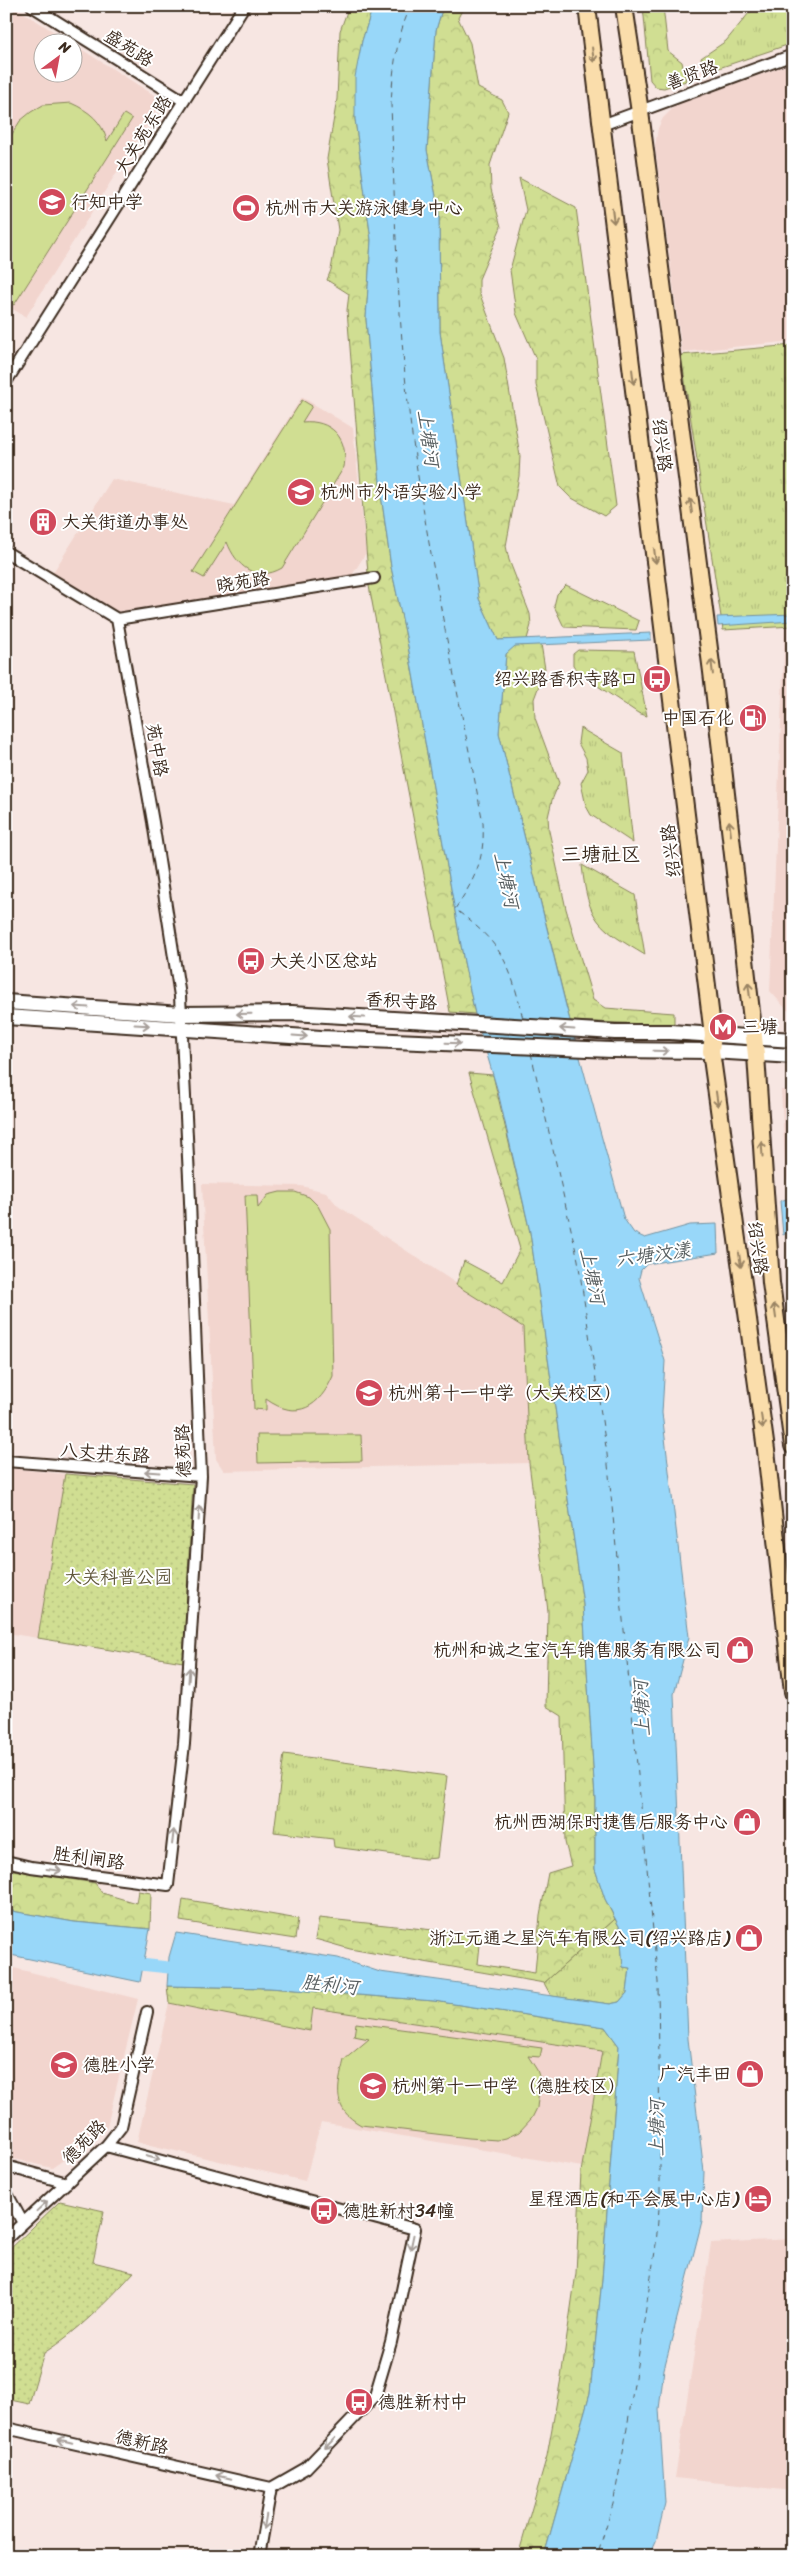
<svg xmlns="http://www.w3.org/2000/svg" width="799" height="2562" viewBox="0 0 799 2562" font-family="Sriracha,'LXGW WenKai TC',sans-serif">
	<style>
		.built { fill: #f2d5ce }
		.grass { fill: url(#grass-tufts); stroke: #868458 }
		.forest { fill: url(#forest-crowns); stroke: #868458 }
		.park { fill: url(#park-dots); stroke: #868458 }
		.pitch { fill: #d0de92; stroke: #868458 }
		.water { fill: #98d7f9; stroke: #7392a1 }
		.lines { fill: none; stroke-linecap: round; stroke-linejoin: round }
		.canal { stroke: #98d7f9; stroke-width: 12 }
		.ferry { stroke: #575e60; stroke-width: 1; stroke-dasharray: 6 5; stroke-linecap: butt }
		.minor-casing { stroke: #3b2a1e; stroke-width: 14 }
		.secondary-casing { stroke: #3b2a1e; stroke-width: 18 }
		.primary-casing { stroke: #3b2a1e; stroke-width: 20 }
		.minor { stroke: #fff; stroke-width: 10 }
		.secondary { stroke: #fff; stroke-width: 14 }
		.primary { stroke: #faddab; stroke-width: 16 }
		.oneway { stroke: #9a8464 }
		.oneway2 { stroke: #a79f9a }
		.labels { text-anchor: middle; stroke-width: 4; stroke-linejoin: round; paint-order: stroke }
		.street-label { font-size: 18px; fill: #3b2a1e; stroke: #fff }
		.poi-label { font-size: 18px; fill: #3b2a1e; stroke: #fff; text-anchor: start }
		.park-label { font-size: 18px; fill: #60573b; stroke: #fff }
		.water-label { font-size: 19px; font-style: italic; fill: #575e60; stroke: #fff }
		.quarter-label { font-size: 20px; fill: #3b2a1e; stroke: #fff }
	</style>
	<defs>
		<pattern id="grass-tufts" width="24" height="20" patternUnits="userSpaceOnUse" patternTransform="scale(1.25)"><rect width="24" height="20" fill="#d0de92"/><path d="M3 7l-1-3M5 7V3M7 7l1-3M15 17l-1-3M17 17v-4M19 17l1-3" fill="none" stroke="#b4bf7d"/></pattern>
		<pattern id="forest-crowns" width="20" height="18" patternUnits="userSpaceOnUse" patternTransform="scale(1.25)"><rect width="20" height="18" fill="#d0de92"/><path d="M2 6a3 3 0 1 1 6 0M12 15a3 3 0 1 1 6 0" fill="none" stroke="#b4bf7d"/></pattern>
		<pattern id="park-dots" width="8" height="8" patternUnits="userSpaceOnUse" patternTransform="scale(1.25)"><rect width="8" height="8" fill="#d0de92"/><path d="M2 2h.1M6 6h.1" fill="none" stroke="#b4bf7d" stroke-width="1.8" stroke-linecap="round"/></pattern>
	</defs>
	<rect width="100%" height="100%" fill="#f7e6e2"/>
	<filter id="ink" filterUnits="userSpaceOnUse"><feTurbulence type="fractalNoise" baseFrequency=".02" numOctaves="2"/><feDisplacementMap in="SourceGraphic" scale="10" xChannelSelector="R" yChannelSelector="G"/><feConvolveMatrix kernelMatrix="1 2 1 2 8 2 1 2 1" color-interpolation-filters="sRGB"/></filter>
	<g filter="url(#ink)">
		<path class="built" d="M6,6H13L70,42H42V72H72L73,44L162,100L26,317L6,305Z
			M793,63V341L682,352L655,146L658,128L663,118L676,105Z
			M302,397L353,428L366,553L351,577L114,612L52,574L112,479L234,505Z
			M785,626H793V1012L787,1010L770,991Z
			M781,1090L793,1091V1177L786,1179Z
			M202,1184L301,1186L326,1192L338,1206L523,1327L529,1463L224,1471L216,1459Z
			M6,1468L65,1474L38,1638L6,1633Z
			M6,1966L138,1999L106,2130L52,2168L6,2157Z
			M169,2003L310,2031L313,2008L602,2051L582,2167L321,2122L305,2181L137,2142Z
			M793,2239V2491L675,2478L711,2243Z"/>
		<path class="grass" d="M759,6H793V43L710,71L704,67L701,58L726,41L749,13Z
			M793,345V626L723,630L681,355Z
			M580,728L623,753L633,843L591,815L586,806L581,783L588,770L586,758L578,743Z
			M582,865L635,895L645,955C598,927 588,922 582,865Z
			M284,1754L447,1776L437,1858L425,1859L334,1847L333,1839L274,1832Z
			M615,1919L620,1928L623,1967L630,1968L627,1993L619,2002L610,2004L551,1996L544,1983Z"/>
		<path class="forest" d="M349,6H373L362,41L355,119L371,240L366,319L381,494L391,567L408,646L464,962L475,1014L450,1012L448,1001L369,586L347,310L349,294L327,280L331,270L338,230L327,159L337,99L340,31Z
			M443,6H464L458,18L470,43L478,88L502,100L508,112L490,165L491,189L501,227L479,279V292L504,358L520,456L519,476L506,546L509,560L530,614L531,625L527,639L498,640L479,599L440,332L439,212L427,150L436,30Z
			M643,6H663L668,51L682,62L686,81L664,88L656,87L650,80Z
			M519,178L576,208L616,506L604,516L570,497L560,487L536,385V359L516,313L510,270L526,210Z
			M566,585L639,621L636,630L564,627L554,606L557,594Z
			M541,644L545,669L534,699L535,718L559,783L552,800L548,817L549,831L566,909L593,1000L605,1008L674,1013V1025L570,1021L499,733L506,654L515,645Z
			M578,650L634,651L647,716L638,713L580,674L573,665V654Z
			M469,1073L493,1075L530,1232L583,1604L595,1798V1869L605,1899L615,1919L544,1983L350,1949L315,1939L319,1918L481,1935L478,1964L535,1973L540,1915L548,1873L571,1866L565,1842L562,1716L546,1706L548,1611L529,1463L523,1327L456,1285L464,1261L503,1282L520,1249Z
			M6,1869L95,1883L102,1893L136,1903L138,1891L151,1893L150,1929L74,1922L6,1910Z
			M183,1899L298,1919L295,1939L180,1921Z
			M167,1986L270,1988L434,2001L605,2027L619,2046L602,2280L590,2393L544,2556H518L547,2456L561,2378L576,2273L581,2172L602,2051L313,2008L310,2031L169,2003Z"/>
		<path class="park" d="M65,1474L193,1484L183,1662L38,1638Z
			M60,2201L104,2211L93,2262L134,2272C107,2302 78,2331 44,2353L29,2404L6,2399V2253Z"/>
		<path class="pitch" d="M71,103C89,111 102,121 107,141L124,114L132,119L14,305L6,300V144L20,121L31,112L43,105Z
			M302,400L312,406L302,422C331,419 349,438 344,467L282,568C256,583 236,566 227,542L204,578L193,572Z
			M280,1192H295L309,1197L318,1206L330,1229L333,1376C320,1406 298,1422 266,1399V1410L254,1409L245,1195H257L258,1208L268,1195Z
			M257,1435H361L362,1461L258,1463Z
			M356,2023L542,2048L540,2057L528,2056L537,2070L540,2079L537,2108L532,2118L519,2132L506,2138L497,2140L469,2138L361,2125C332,2109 337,2089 344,2060L369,2039L354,2036Z"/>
		<path class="water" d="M373,6H443L436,30L427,150L439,212L440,332L479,599L498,640L651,633V640L515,646L506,654L499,733L566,1006L624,1219L634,1233L645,1238L690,1225L717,1224L718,1253L647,1264L641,1270L639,1278L665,1361L662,1413L689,1637L674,1694L688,2039L704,2172L702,2221L664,2369L659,2409L665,2503L656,2541L649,2556H544L590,2393L602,2280L619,2046L605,2027L434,2001L270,1988L167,1986L169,1957L176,1933L338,1958L380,1972L610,2004L619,2002L627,1993L630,1968L623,1967L620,1928L605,1899L595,1869V1798L583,1604L530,1232L498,1092L475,1014L464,962L408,646L391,567L381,494L366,319L371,240L355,119V77L362,41Z
			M793,614V621L718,626L717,617Z
			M793,1197V1230L783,1235L780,1201Z
			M6,1910L74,1922L150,1929L140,1982L6,1954Z"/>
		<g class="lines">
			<path class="canal" d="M126,1963L183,1969"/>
			<path class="ferry" d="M411,6C396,37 393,70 391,104C395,211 397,321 411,428C429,561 458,692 483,823C485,860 475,879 455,909C503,945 510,963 523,1019
				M531,1053L578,1260L607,1454L658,1982L660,2142V2196L656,2245L624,2447L613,2504L597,2556"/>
			<defs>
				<path id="minor" d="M32,6L184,101
					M602,125L793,55
					M6,382L244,6
					M6,552L117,619L153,822L180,996L189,1177L201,1476L184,1744L168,1885L31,1867L6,1861
					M117,619L374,578
					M6,1461L201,1476
					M106,2146L415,2229L391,2342L375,2396L306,2468L271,2488
					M6,2166L67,2183
					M6,2192L23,2223
					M6,2239L106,2146L121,2127L147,2012
					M6,2428L271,2488
					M259,2556L271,2488"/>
				<path id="secondary" d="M6,1002L181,1014L292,1013L615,1032H670L793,1040
					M6,1017L321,1038L612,1050L711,1051L793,1056"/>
				<path id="primary" d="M587,6L713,1035L711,1051L766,1450L793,1692
					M624,6L640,112L712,672L756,1055L771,1283L793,1446"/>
			</defs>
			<use href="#minor" class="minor-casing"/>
			<use href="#secondary" class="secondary-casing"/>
			<use href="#primary" class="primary-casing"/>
			<use href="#minor" class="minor"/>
			<use href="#secondary" class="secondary"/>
			<use href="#primary" class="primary"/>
		</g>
		<defs><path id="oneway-shaft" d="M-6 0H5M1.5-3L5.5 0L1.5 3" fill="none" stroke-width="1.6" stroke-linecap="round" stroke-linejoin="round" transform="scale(1.25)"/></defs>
		<g class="oneway">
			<use href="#oneway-shaft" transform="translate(593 55) rotate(83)"/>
			<use href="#oneway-shaft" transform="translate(613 216) rotate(83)"/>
			<use href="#oneway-shaft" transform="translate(633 377) rotate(83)"/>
			<use href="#oneway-shaft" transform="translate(691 506) rotate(-98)"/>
			<use href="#oneway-shaft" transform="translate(655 556) rotate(83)"/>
			<use href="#oneway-shaft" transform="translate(712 667) rotate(-97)"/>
			<use href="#oneway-shaft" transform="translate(730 828) rotate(-97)"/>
			<use href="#oneway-shaft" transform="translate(749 990) rotate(-97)"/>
			<use href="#oneway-shaft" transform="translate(717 1099) rotate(82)"/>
			<use href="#oneway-shaft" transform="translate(762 1149) rotate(-94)"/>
			<use href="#oneway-shaft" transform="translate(740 1260) rotate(82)"/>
			<use href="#oneway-shaft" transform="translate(775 1311) rotate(-98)"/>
			<use href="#oneway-shaft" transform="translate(762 1421) rotate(82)"/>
		</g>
		<g class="oneway2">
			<use href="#oneway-shaft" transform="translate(81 1007) rotate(-176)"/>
			<use href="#oneway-shaft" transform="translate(244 1014) rotate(179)"/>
			<use href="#oneway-shaft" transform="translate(357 1017) rotate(-177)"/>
			<use href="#oneway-shaft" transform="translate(142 1025) rotate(3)"/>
			<use href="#oneway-shaft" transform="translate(567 1029) rotate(-176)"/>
			<use href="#oneway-shaft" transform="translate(300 1036) rotate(4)"/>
			<use href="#oneway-shaft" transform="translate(453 1043) rotate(2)"/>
			<use href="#oneway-shaft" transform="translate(661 1051) rotate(1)"/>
			<use href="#oneway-shaft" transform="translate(152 1472) rotate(-176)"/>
			<use href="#oneway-shaft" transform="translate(199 1513) rotate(-87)"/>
			<use href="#oneway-shaft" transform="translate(189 1675) rotate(-86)"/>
			<use href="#oneway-shaft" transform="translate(173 1837) rotate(-83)"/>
			<use href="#oneway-shaft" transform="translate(54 1870) rotate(8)"/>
			<use href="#oneway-shaft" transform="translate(153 2158) rotate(15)"/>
			<use href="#oneway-shaft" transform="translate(42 2206) rotate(-43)"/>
			<use href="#oneway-shaft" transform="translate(412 2242) rotate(102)"/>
			<use href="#oneway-shaft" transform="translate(65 2441) rotate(-167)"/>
			<use href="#oneway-shaft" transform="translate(330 2443) rotate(134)"/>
			<use href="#oneway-shaft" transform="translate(223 2477) rotate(-167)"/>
			<use href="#oneway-shaft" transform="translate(265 2522) rotate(100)"/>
		</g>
	</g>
	<defs>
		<symbol id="school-disc" viewBox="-11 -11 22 22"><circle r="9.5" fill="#d1495b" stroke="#fff"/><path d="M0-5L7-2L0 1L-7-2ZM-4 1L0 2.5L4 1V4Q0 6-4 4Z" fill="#fff"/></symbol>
		<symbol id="stadium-disc" viewBox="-11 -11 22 22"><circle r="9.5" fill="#d1495b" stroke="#fff"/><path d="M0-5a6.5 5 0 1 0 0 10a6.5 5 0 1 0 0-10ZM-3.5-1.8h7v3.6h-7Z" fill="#fff"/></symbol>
		<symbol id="building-disc" viewBox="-11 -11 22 22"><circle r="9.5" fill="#d1495b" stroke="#fff"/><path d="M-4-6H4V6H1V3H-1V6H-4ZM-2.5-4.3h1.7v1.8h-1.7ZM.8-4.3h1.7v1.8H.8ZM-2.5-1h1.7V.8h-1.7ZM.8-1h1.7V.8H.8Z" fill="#fff"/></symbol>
		<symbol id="bus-disc" viewBox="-11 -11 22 22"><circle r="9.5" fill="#d1495b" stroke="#fff"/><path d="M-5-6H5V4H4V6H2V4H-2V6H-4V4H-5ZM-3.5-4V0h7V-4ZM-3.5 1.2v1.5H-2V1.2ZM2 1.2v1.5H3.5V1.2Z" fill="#fff"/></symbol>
		<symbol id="fuel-disc" viewBox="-11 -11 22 22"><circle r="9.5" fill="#d1495b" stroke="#fff"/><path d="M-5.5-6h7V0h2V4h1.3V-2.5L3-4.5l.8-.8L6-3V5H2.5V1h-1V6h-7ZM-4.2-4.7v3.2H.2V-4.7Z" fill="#fff"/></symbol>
		<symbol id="metro-disc" viewBox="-11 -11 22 22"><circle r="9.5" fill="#d1495b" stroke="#fff"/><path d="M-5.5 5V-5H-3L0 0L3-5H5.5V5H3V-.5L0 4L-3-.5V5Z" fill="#fff"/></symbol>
		<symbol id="shop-disc" viewBox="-11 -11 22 22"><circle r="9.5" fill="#d1495b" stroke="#fff"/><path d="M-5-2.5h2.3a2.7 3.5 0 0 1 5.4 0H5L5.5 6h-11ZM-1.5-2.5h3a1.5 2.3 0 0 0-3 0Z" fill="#fff"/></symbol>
		<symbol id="hotel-disc" viewBox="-11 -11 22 22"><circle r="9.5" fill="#d1495b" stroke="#fff"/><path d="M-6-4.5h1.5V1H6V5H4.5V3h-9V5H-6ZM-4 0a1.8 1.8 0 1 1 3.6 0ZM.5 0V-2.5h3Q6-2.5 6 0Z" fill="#fff"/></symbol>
	</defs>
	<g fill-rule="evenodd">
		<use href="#school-disc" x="36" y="186" width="32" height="32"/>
		<use href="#stadium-disc" x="230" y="192" width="32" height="32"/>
		<use href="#school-disc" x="285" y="476" width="32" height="32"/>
		<use href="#building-disc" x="27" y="506" width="32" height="32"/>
		<use href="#bus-disc" x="641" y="663" width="32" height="32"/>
		<use href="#fuel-disc" x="737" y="702" width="32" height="32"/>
		<use href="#bus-disc" x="235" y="945" width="32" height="32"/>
		<use href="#metro-disc" x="707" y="1011" width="32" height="32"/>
		<use href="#school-disc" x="353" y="1377" width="32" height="32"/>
		<use href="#shop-disc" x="724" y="1634" width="32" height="32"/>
		<use href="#shop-disc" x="731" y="1806" width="32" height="32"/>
		<use href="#shop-disc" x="733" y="1922" width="32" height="32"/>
		<use href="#school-disc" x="48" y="2049" width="32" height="32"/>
		<use href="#shop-disc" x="734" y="2058" width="32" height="32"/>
		<use href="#school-disc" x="357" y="2070" width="32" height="32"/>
		<use href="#hotel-disc" x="742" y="2183" width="32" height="32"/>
		<use href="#bus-disc" x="308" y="2195" width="32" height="32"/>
		<use href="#bus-disc" x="343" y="2386" width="32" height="32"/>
	</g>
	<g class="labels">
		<g class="street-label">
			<text transform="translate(129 48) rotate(32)" y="6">盛苑路</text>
			<text transform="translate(692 75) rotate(-20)" y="6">善贤路</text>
			<text transform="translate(143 135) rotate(-58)" y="6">大关苑东路</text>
			<text transform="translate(662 445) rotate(83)" y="6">绍兴路</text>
			<text transform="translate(243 582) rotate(-9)" y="6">晓苑路</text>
			<text transform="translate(157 750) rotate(80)" y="6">苑中路</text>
			<text transform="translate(671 851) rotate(-97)" y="6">绍兴路</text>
			<text transform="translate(401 1001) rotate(3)" y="6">香积寺路</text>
			<text transform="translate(758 1248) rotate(82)" y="6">绍兴路</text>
			<text transform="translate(183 1451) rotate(-92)" y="6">德苑路</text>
			<text transform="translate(105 1453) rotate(4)" y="6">八丈井东路</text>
			<text transform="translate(89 1858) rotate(8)" y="6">胜利闸路</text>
			<text transform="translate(84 2142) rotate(-46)" y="6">德苑路</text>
			<text transform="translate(142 2442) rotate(13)" y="6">德新路</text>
		</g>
		<g class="poi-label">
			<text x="71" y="208">行知中学</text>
			<text x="265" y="214">杭州市大关游泳健身中心</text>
			<text x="320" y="498">杭州市外语实验小学</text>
			<text x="62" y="528">大关街道办事处</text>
			<text x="638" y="685" text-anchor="end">绍兴路香积寺路口</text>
			<text x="734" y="724" text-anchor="end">中国石化</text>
			<text x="270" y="967">大关小区总站</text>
			<text x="742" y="1033">三塘</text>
			<text x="388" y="1399">杭州第十一中学（大关校区）</text>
			<text x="721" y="1656" text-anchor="end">杭州和诚之宝汽车销售服务有限公司</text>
			<text x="728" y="1828" text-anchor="end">杭州西湖保时捷售后服务中心</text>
			<text x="730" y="1944" text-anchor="end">浙江元通之星汽车有限公司(绍兴路店)</text>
			<text x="83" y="2071">德胜小学</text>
			<text x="731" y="2080" text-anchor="end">广汽丰田</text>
			<text x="392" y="2092">杭州第十一中学（德胜校区）</text>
			<text x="739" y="2205" text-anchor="end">星程酒店(和平会展中心店)</text>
			<text x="343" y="2217">德胜新村34幢</text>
			<text x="378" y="2408">德胜新村中</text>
		</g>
		<g class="park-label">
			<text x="118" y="1583">大关科普公园</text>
		</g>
		<g class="water-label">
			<text transform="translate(429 438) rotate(82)" y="7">上塘河</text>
			<text transform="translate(507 880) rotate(78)" y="7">上塘河</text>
			<text transform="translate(653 1254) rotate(-8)" y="7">六塘汶漾</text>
			<text transform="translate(593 1276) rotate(78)" y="7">上塘河</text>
			<text transform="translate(641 1708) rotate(-93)" y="7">上塘河</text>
			<text transform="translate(330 1984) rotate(6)" y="7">胜利河</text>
			<text transform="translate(656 2128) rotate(-90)" y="7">上塘河</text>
		</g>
		<g class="quarter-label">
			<text x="601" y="861">三塘社区</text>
		</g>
	</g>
	<rect width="799" height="2562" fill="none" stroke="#fff" stroke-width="25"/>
	<rect x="12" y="12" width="774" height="2537" fill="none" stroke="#3b2a1e" stroke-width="2" filter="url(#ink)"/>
	<g transform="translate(58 58) rotate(32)"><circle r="24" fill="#ffffff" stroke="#b1aaa5"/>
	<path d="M0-4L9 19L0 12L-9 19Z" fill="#d1495b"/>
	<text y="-8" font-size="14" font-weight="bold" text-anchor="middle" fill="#3b2a1e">N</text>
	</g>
</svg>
